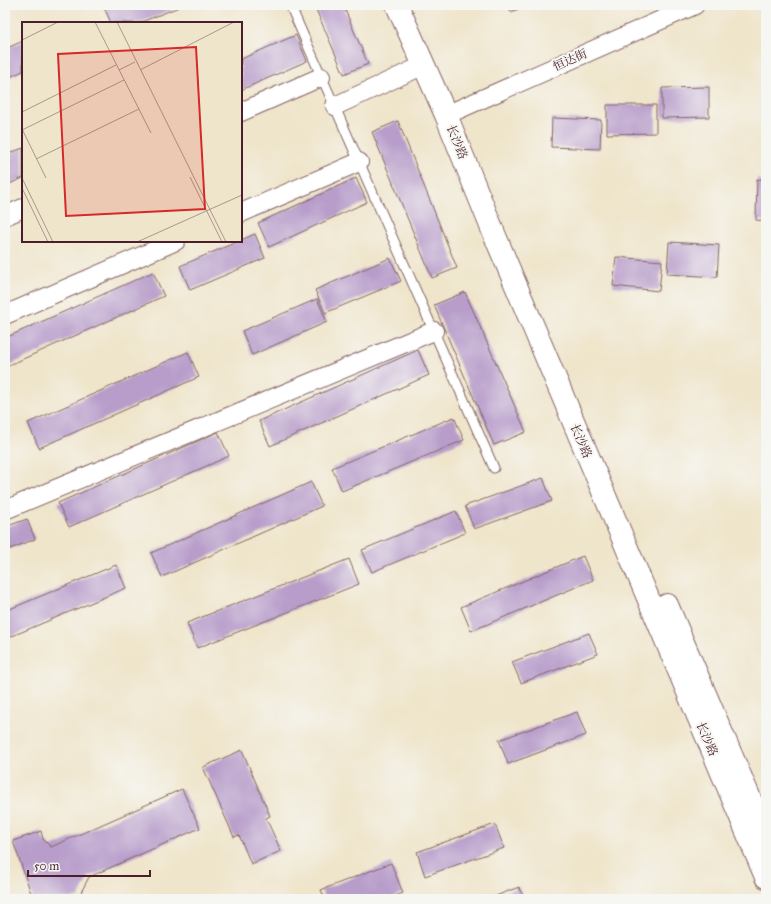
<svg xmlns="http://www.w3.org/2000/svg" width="771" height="904" viewBox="0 0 771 904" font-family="'IM FELL Great Primer','Noto Serif SC',serif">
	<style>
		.building { fill: #b89dcb }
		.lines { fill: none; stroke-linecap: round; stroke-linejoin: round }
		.service-casing { stroke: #846463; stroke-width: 11 }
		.minor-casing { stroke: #846463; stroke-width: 20 }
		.tertiary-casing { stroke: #846463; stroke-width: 24 }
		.service { stroke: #fff; stroke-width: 9 }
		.minor { stroke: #fff; stroke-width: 18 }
		.tertiary { stroke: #fff; stroke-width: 22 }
		.labels { text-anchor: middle; stroke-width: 4; stroke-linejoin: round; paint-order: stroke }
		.street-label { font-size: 12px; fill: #4a1f2b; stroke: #f6f6f2 }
		.inset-road { fill: none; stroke: #ad968b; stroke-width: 1 }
		.view { fill: #d62828; fill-opacity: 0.15; stroke: #d62828; stroke-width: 2 }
		.inset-edge { fill: none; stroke: #4a1f2b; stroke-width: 2 }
	</style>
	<rect width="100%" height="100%" fill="#f6f6f2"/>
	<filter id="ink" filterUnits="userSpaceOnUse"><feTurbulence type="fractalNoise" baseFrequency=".025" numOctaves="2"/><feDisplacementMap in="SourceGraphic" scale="8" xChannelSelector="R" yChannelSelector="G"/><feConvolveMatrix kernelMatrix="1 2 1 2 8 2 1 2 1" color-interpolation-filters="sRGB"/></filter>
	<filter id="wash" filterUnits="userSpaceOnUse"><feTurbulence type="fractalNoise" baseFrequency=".012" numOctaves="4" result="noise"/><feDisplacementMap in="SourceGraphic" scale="16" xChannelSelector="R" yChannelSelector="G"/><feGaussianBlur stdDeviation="0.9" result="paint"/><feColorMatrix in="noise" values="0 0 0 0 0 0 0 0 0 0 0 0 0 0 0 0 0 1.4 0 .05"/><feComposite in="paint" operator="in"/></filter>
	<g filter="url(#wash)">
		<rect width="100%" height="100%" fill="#efe5cb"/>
		<g id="blocks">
			<path class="building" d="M109,5H184L139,23H111L104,7Z
				M314,5H343L368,64L344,74Z
				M508,5H528L511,12Z
				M296,35L307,61L241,90V59Z
				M23,41V71L5,79V49Z
				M709,87V117L662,118V88Z
				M607,105H656V133L607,134Z
				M552,118L601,120L600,149L551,147Z
				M398,121L457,268L432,278L372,132Z
				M23,148V178L5,186V155Z
				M356,178L367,202L269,247L258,223Z
				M757,179L766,180V221L756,220Z
				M255,234L265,258L190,290L180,266L239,241H241V240Z
				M669,242L719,245L717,277L667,274Z
				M616,257L662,261L659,291L613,286Z
				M390,258L401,281L325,313L315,290Z
				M153,272L164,296L5,367V338Z
				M465,292L526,432L494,445L434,305Z
				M317,299L327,322L252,355L242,331Z
				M418,350L429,375L270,446L259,421Z
				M188,352L199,377L39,448L28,423Z
				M454,417L464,440L342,491L332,468Z
				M218,432L229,456L69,527L58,503Z
				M543,478L552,501L474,529L465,506Z
				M311,482L322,506L162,577L151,553Z
				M456,511L465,533L372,572L362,550Z
				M27,519L35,539L5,551V527Z
				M583,556L593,580L471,631L461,607Z
				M349,559L359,584L197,648L187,623Z
				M116,565L126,588L5,639V611Z
				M589,633L598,654L521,683L512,662Z
				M577,712L586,735L508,764L499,740Z
				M242,750L270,816L266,818L281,851L251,864L239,835L234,837L203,767Z
				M182,789L200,828L89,877L78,898L33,899L13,841L41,831L43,839L51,847Z
				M495,824L504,848L425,876L417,852Z
				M391,863L403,893L388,899H325L321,890Z
				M519,887L524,899H488Z"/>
		</g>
	</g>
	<g filter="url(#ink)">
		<use href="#blocks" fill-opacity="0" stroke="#846463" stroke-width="1"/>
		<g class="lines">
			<defs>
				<path id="service" d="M290,5L494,468"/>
				<path id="minor" d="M335,106L424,65
					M241,112L321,77
					M446,115L695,5
					M241,213L359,162
					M5,216L23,208
					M5,315L176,241
					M5,510L434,331"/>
				<path id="tertiary" d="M397,5L446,115L495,236L766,877
					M667,605L766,836"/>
			</defs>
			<use href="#service" class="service-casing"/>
			<use href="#minor" class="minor-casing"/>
			<use href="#tertiary" class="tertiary-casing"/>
			<use href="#service" class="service"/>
			<use href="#minor" class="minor"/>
			<use href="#tertiary" class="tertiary"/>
		</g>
	</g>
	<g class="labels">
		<g class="street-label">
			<text transform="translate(570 60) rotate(-24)" y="4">恒达街</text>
			<text transform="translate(457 142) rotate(68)" y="4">长沙路</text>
			<text transform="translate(581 441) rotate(67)" y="4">长沙路</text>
			<text transform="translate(707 739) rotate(67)" y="4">长沙路</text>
		</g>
	</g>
	<g transform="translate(22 22)">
		<rect width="220" height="220" fill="#efe5cb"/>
		<path class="inset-road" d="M73,0L129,111M95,0L204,220M0,18L36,0M97,48L113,40M118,48L212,0M0,90L94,43M0,107L24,156M0,108L102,58M14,137L117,87M168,155L200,220M0,156L31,220M0,166L26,220M115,220L220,173"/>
		<path class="view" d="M174,25L183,187L44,194L36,32Z"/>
		<rect width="220" height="220" class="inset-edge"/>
	</g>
	<rect width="771" height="904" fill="none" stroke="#f6f6f2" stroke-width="20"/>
	<path d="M28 870v6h122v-6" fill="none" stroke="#4a1f2b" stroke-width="2"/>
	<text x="34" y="870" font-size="12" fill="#4a1f2b" stroke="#f6f6f2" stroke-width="3" paint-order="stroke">50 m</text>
</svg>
